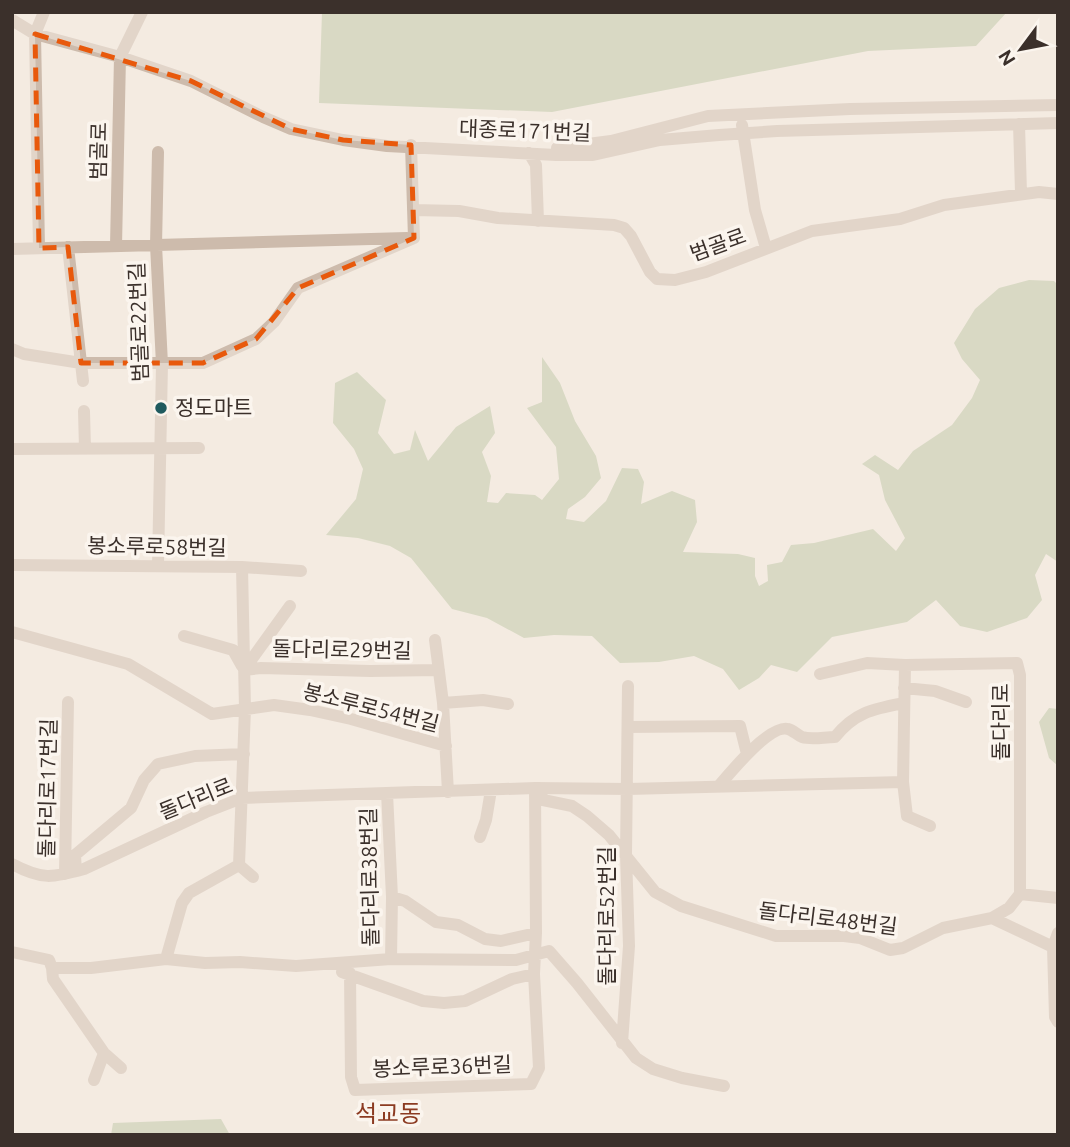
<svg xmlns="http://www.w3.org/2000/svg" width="1070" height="1147" viewBox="0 0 1070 1147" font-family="Ubuntu,'Noto Sans KR',sans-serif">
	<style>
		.green { fill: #b8c4a0 }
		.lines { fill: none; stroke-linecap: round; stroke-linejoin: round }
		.street { stroke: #cdbbac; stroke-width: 12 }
		.marked { fill: none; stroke: #e8590c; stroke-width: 5; stroke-dasharray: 14 9; stroke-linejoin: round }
		.poi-dot { fill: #1f5a5e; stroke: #fbf5ee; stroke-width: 2.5 }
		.labels { text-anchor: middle; stroke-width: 7; stroke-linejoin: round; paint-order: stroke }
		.street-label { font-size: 21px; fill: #3b302b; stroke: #fbf5ee }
		.poi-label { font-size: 21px; fill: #3b302b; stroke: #fbf5ee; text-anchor: start }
		.quarter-label { font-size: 24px; fill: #8c3b22; stroke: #fbf5ee }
	</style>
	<rect width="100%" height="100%" fill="#f4ebe1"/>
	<path class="green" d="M322,12H1007L976,46L868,51L552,112L319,103Z
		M1029,280L1054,281L1058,285V562L1046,554L1035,575L1042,600L1027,618L987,632L960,626L936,600L907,622L832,637L797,672L771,665L759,678L739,690L723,669L694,656L659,662L620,663L592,636L554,635L524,638L487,618L452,609L411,558L390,546L358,538L326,535L356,499L363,469L354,449L333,423L335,383L357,372L386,400L378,433L394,454L410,450L415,430L428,461L456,427L490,406L495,433L482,452L491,476L487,502L498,503L506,493L535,495L542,500L559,479L556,447L527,408L542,402V357L560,383L575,421L596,456L601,478L585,497L568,509L566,519L584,522L606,501L622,468L638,469L644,482L641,504L672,491L695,500L697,522L683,552L738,554L755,558V576L759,586L768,581L767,565L782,562L791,545L814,543L873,529L896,551L905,538L885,500L879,475L862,464L875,455L898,470L913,451L952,425L972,398L980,380L962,359L954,343L975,309L999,288Z
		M1049,708L1058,709V766L1049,758L1039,722Z
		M221,1119L230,1135H111L113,1123Z"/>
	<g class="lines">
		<path class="street" d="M12,20L35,34L120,57L191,81L263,117L291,129L343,140L387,146L556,155H593L660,140L719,135L777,131L1058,123
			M1019,124L1021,193
			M742,125L755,210L766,248
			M411,145L414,238
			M557,148L611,141L708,116L850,109L1058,105
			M158,152L156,245L162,364L158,565
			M529,153L536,165L538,221
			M413,210L459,211L498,218L614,225L624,228L631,236L650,272L657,279L675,280L706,272L812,231L900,219L944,205L1039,192L1058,194
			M116,246L120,57L142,12
			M68,247L83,381
			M39,248L35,34L44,12
			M12,249L407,238
			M12,349L24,354L81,363H203L256,339L274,322L298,288L414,238
			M84,411L85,449
			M12,449L199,448
			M12,565L242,567L301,571
			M12,632L128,664L212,714L274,705L310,710L351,719L446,746
			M184,636L233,650L242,666
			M435,640L443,703L448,792
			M905,665L903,782L907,816L930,826
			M244,670L261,668L370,671L439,670
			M244,670L290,606
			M820,674L867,663L905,665L1017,663L1020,675V894
			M904,688L935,691L966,702
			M443,703L483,700L508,704
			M628,727L740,726L747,754
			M718,787C729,774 770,724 788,729C793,730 797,735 802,737C812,740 824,737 835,737C855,712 873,709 904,703
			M539,788L543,800L572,806L587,816L609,835L655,892L681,906L776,936H844L860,938L890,950L903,948L943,928L992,918L1009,908L1020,894
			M387,793L392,897L391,959
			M480,837L486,820L491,790
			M12,864C42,880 52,878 84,869L206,812L242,798L535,788L628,789L903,782
			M239,865L253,877
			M76,871L75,855L131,808L144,780L158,764L195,756L244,754
			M65,874L68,702
			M1020,894L1058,898
			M392,897L405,901L436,922L458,925L485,939L501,941L536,933
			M992,918L1053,947
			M1058,933L1053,947L1055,1017L1058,1022
			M12,952L49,960L52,968H91L166,959L205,963L240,962L296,966L391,959L516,960L549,951L577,983L636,1058L653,1069L682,1078L724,1086
			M166,959L182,903L189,893L239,865L245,709L242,567
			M52,968L53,979L104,1053L94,1080
			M342,972L423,1001L444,1003L465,1001L512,979L534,974
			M350,973L351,1077L355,1090L531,1084L539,1068L534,974L536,933L535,788
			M622,1043L629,946L626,855L628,686
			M104,1053L121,1068"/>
	</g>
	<path d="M0 0H1070V1147H0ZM35,34L191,81L291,129L343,140L411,145L414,238L298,288L256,339L203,363H81L68,247L39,248Z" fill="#f4ebe1" fill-opacity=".55" fill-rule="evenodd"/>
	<path class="marked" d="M35,34L191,81L291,129L343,140L411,145L414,238L298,288L256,339L203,363H81L68,247L39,248Z"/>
	<circle class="poi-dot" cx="161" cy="408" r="7"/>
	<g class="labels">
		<g class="street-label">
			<text transform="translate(525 131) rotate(2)" y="7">대종로171번길</text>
			<text transform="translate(99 151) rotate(-89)" y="7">범골로</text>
			<text transform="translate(718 245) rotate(-20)" y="7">범골로</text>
			<text transform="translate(139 322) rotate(-92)" y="7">범골로22번길</text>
			<text transform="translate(157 547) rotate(1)" y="7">봉소루로58번길</text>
			<text transform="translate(342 650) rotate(1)" y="7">돌다리로29번길</text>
			<text transform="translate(371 708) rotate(14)" y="7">봉소루로54번길</text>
			<text transform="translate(1001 722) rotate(-90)" y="7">돌다리로</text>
			<text transform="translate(48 788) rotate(-89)" y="7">돌다리로17번길</text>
			<text transform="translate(196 799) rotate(-22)" y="7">돌다리로</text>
			<text transform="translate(370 877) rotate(-91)" y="7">돌다리로38번길</text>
			<text transform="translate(607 916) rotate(-90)" y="7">돌다리로52번길</text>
			<text transform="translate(828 919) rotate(7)" y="7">돌다리로48번길</text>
			<text transform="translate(442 1067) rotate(-2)" y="7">봉소루로36번길</text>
		</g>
		<g class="poi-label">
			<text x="175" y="415">정도마트</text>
		</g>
		<g class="quarter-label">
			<text x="388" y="1122">석교동</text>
		</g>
	</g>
	<rect width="1070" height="1147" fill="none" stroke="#3b302b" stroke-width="28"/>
	<g transform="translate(1021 49) rotate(238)" stroke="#fbf5ee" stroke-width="5" paint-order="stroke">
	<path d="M0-5L12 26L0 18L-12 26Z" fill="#3b302b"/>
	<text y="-10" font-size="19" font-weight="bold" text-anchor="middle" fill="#3b302b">N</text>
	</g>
</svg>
